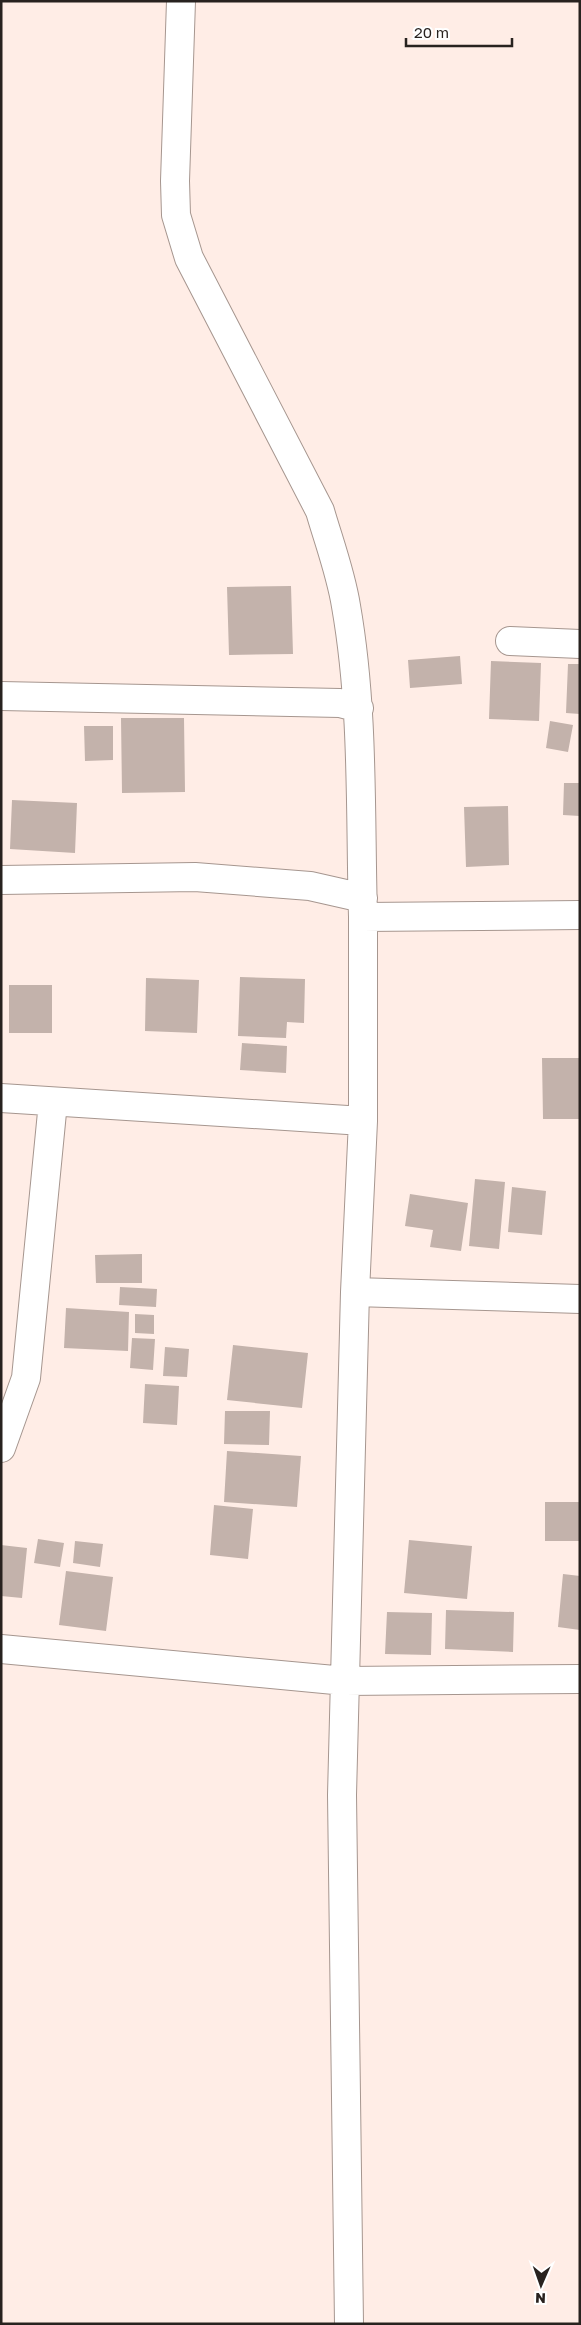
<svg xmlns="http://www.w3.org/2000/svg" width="581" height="2325" viewBox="0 0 581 2325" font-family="'Golos Text',sans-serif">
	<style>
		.building { fill: #c3b2ab }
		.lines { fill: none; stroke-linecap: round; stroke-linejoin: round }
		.minor-casing { stroke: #a6968f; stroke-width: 30 }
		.minor { stroke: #fff; stroke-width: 28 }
	</style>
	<rect width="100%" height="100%" fill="#ffede6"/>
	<path class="building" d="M291,586L293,654L229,655L227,587Z
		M460,656L462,684L410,688L408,660Z
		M491,661L541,663L539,721L489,719Z
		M568,664H580V714L566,713Z
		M121,718H184L185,792L122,793Z
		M550,721L573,725L568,752L546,748Z
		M84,726H113V760L85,761Z
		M564,783H580V816L563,815Z
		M12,800L77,803L75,853L10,849Z
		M508,806L509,865L466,867L464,807Z
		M240,977L305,979L304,1023L287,1022L286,1038L238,1036Z
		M146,978L199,980L197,1033L145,1031Z
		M9,985H52V1033H9Z
		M242,1043L287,1046L286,1073L240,1070Z
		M542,1058H580V1119H543Z
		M475,1179L505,1182L499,1249L469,1246Z
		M512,1187L546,1191L542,1235L508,1232Z
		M410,1194L468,1203L461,1251L430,1247L433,1230L405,1226Z
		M142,1254V1283H96L95,1255Z
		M120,1287L157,1289L156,1307L119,1305Z
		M66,1308L129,1312L128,1351L64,1348Z
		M135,1314L154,1315V1334L135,1333Z
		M132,1338L155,1339L153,1370L130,1368Z
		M233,1345L308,1353L302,1408L227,1400Z
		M165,1347L189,1349L187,1377L163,1376Z
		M145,1384L179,1386L177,1425L143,1423Z
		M225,1411H270L269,1445L224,1444Z
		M227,1451L301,1456L297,1507L224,1502Z
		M545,1502H580V1541H545Z
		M214,1505L253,1509L248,1559L210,1555Z
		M38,1539L64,1543L60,1567L34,1563Z
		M409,1540L472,1546L467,1599L404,1593Z
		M75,1541L103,1544L100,1567L73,1563Z
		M1,1545L27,1548L22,1598L1,1596Z
		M66,1571L113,1577L106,1631L59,1625Z
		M563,1574L580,1576V1630L558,1627Z
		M446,1610L514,1612L513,1652L445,1649Z
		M387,1612L432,1613L431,1655L385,1654Z"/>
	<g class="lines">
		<defs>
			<path id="minor" d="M181,1L175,181L176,215L189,258L320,511C329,542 341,574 346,606C364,709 360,813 363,917
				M510,641L580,644
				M1,696L340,703L359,708
				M1,880L195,877L310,886L363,898
				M1,1098L363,1121
				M355,1292L580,1299
				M1,1448L26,1378L53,1102
				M1,1649L345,1681L580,1679
				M349,2324L342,1795L355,1292L363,1121V917L580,915"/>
		</defs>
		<use href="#minor" class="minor-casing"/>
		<use href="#minor" class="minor"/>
	</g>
	<rect width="581" height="2325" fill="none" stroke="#28221f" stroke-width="5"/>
	<g transform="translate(541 2285) rotate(182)" stroke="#ffffff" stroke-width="4" paint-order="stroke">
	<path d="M0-4L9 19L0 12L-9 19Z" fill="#28221f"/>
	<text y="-8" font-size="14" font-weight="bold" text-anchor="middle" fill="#28221f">N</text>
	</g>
	<path d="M406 38v8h106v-8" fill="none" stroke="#28221f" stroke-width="2.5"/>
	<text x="414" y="38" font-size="15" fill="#28221f" stroke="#ffffff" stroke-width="4" paint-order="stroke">20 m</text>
</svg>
